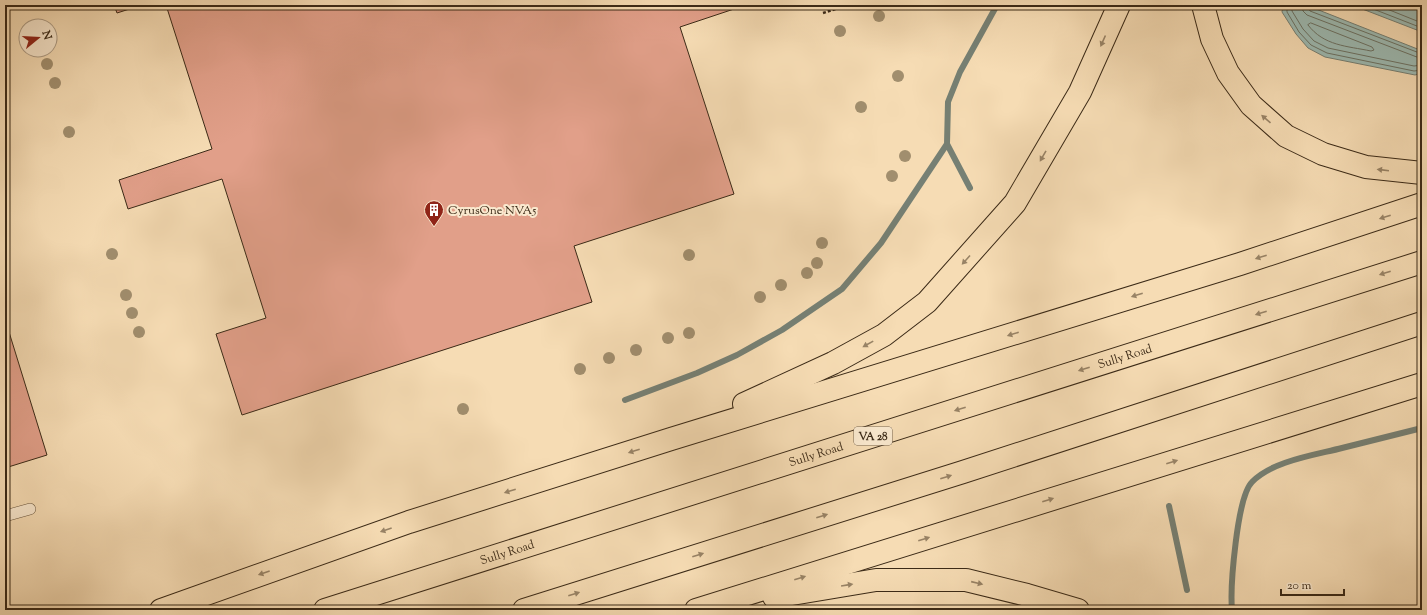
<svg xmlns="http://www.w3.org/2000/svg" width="1427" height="615" viewBox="0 0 1427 615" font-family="'Sorts Mill Goudy',serif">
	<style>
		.water { fill: #9dbab2; stroke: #768074 }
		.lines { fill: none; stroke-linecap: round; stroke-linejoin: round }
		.shore { stroke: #6c7264; stroke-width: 1 }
		.stream { stroke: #768074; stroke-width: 6 }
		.building { fill: #e19f89; stroke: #3b2a17 }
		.service-casing { stroke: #6a563e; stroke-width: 12 }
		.motorway-casing { stroke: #3b2a17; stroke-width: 24 }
		.path { stroke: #3b2a17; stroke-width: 2.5; stroke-dasharray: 3 2; stroke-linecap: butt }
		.service { stroke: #f9e8ce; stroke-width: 11 }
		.motorway { stroke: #f6dcb4; stroke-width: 22 }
		.tree { fill: #a18e6e }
		.oneway { fill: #988366 }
		.labels { text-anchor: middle; stroke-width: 4; stroke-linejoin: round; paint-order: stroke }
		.shield { fill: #f9e8ce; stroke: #74634e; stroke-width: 1 }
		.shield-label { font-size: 11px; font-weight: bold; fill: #3b2a17 }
		.poi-label { font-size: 12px; fill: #3b2a17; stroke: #f9e8ce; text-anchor: start }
		.street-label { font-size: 12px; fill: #3b2a17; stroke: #f9e8ce }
	</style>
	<rect width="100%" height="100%" fill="#f6dcb4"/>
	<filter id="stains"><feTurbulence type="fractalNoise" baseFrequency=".005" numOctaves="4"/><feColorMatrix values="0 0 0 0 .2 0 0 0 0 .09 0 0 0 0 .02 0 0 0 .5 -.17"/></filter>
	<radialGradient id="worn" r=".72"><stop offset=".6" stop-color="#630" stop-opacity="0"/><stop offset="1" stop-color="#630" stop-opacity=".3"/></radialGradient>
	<path class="water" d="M1283,5H1306L1420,50L1422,52V73L1415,75L1325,57L1308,48L1296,34L1282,12Z
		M1352,5H1422V32Z"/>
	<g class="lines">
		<path class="shore" d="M1287,5V12L1299,32L1311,45L1327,53L1414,71L1422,70
			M1292,5V11L1303,29L1314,41L1328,48L1414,66L1422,65
			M1302,5L1303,11L1307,15L1422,59
			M1307,5L1310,11L1422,54
			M1363,5L1422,28
			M1377,5L1422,23
			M1311,23L1372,47L1374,50L1371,51C1347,46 1324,46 1308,25Z"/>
		<path class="stream" d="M970,188L947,144L948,102L960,72L997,5
			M625,400L697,373L737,355L782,330L842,289L881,243L947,144
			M1169,506L1187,590
			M1232,610C1230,587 1237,497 1252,482C1272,461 1315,455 1342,448C1369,441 1395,435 1422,428"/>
	</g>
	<path class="building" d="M114,5H142L117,13Z
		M166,5H746L680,27L734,194L574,246L592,302L242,415L216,334L266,318L222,179L128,209L119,180L212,149Z
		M5,319L47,455L5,468Z"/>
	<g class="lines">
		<defs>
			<path id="service" d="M5,516L30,509"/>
			<g id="motorway">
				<path d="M1203,5L1212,39L1228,73L1251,105L1286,136L1323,154L1366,167L1422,173"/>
				<path d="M744,404L833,363L884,335L927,302L1015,203L1080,92L1119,5"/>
				<path d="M774,597L876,580H966L1027,595L1078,610"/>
				<path d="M161,610L409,522L671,439L1240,264L1422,204"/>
				<path id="s1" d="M325,610L1422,262"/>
				<path d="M524,610L963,472L1422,323"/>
				<path d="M696,610L1422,384"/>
			</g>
		</defs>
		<use href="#service" class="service-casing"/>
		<use href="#motorway" class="motorway-casing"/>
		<path class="path" d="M823,13L842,7"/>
		<use href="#service" class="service"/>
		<use href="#motorway" class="motorway"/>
	</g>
	<g class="tree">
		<circle cx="879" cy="16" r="6"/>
		<circle cx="840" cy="31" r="6"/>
		<circle cx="47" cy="64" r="6"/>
		<circle cx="898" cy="76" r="6"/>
		<circle cx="55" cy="83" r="6"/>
		<circle cx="861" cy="107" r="6"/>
		<circle cx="69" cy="132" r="6"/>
		<circle cx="905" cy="156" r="6"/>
		<circle cx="892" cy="176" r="6"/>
		<circle cx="822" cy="243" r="6"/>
		<circle cx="112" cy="254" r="6"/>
		<circle cx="689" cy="255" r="6"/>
		<circle cx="817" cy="263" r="6"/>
		<circle cx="807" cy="273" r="6"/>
		<circle cx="781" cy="285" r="6"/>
		<circle cx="126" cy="295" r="6"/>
		<circle cx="760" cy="297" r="6"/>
		<circle cx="132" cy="313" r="6"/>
		<circle cx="139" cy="332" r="6"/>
		<circle cx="689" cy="333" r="6"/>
		<circle cx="668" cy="338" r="6"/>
		<circle cx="636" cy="350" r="6"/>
		<circle cx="609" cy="358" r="6"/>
		<circle cx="580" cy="369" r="6"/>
		<circle cx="463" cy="409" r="6"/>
	</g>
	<defs><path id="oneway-solid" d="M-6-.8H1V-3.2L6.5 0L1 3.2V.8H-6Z"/></defs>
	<g class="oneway">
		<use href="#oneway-solid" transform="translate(1103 41) rotate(114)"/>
		<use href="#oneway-solid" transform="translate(1266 119) rotate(-139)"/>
		<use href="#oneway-solid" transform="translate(1043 156) rotate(120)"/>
		<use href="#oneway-solid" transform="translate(1383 170) rotate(-173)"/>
		<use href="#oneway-solid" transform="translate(1385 217) rotate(162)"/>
		<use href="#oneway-solid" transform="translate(1261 257) rotate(162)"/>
		<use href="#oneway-solid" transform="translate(966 260) rotate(132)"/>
		<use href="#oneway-solid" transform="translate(1385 273) rotate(162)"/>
		<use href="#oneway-solid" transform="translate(1137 295) rotate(163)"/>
		<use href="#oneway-solid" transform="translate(1261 313) rotate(162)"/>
		<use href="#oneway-solid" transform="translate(1013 334) rotate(163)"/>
		<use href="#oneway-solid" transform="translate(868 344) rotate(151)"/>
		<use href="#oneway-solid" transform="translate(1084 369) rotate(162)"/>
		<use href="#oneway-solid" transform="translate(960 409) rotate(162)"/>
		<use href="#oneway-solid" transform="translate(634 451) rotate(162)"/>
		<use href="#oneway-solid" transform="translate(1172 462) rotate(-17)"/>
		<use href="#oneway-solid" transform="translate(946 477) rotate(-18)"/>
		<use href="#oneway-solid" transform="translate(510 491) rotate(163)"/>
		<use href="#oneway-solid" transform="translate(1048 500) rotate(-17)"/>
		<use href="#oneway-solid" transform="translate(822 516) rotate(-18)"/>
		<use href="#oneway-solid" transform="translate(386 530) rotate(161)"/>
		<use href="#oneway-solid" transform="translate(924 539) rotate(-17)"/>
		<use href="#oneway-solid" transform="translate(698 555) rotate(-18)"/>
		<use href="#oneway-solid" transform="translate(264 573) rotate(161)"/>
		<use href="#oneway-solid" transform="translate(800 578) rotate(-17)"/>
		<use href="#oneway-solid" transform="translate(977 583) rotate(13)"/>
		<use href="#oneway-solid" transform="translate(847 585) rotate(-9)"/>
		<use href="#oneway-solid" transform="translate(574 594) rotate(-18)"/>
	</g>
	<defs>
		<symbol id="building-pin" viewBox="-11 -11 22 30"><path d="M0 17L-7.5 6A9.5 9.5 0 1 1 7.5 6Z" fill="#8f2418" stroke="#f9e8ce"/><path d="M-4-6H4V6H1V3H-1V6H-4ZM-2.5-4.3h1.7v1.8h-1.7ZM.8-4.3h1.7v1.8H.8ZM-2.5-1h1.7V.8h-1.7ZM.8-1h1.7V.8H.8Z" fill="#fff"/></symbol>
	</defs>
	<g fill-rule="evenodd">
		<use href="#building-pin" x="423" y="199" width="22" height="30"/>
	</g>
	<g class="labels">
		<rect class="shield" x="854" y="427" width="38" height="18" rx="3"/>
		<g class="shield-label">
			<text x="873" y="440">VA 28</text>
		</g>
		<g class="poi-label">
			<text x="448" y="214">CyrusOne NVA5</text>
		</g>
		<g class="street-label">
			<text dy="4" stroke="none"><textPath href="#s1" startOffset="839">Sully Road</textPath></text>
			<text dy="4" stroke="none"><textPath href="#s1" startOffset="515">Sully Road</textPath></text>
			<text dy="4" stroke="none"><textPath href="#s1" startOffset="191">Sully Road</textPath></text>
		</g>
	</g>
	<rect width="1427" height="615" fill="none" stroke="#f6dcb4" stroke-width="20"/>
	<rect x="6" y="6" width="1415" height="603" fill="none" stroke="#3b2a17" stroke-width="2"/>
	<rect x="10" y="10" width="1407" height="595" fill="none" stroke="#3b2a17"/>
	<g transform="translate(38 38) rotate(72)"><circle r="19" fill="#f9e8ce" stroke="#ad9c85"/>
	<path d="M0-3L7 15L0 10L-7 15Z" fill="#8f2418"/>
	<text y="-6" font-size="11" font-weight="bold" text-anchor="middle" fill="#3b2a17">N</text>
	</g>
	<path d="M1281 589v6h63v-6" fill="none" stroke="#3b2a17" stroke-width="2"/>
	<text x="1287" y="589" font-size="12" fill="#3b2a17" stroke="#f9e8ce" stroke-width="3" paint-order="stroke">20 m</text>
	<rect width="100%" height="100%" filter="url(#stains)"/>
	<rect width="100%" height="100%" fill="url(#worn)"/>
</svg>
